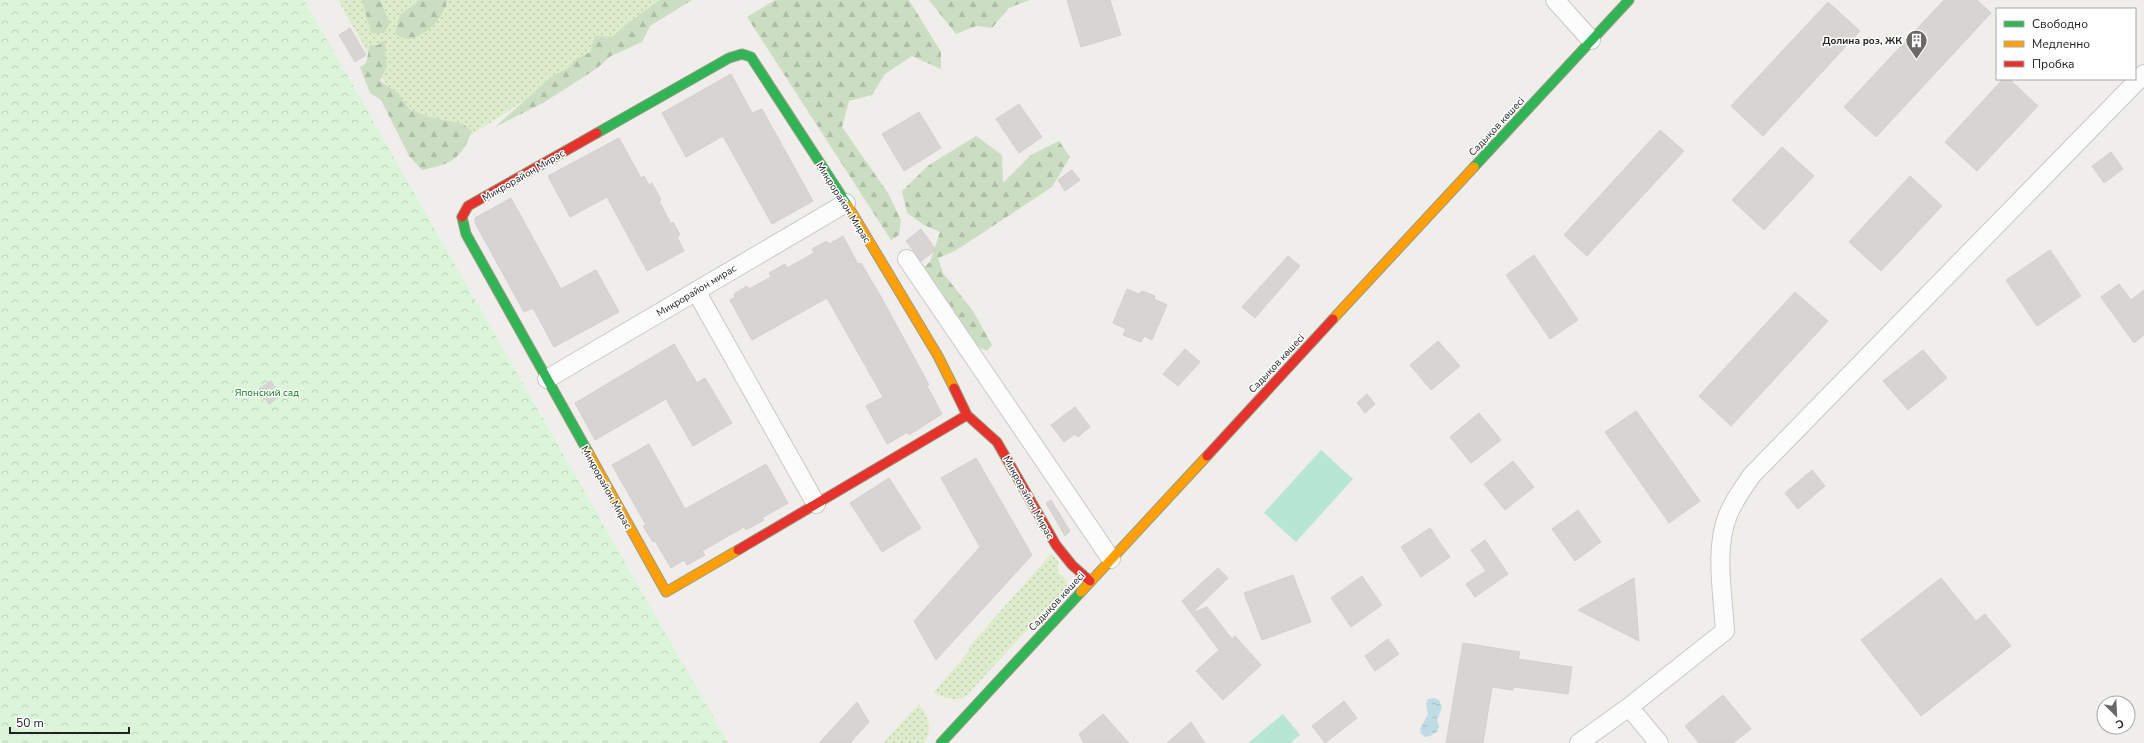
<svg xmlns="http://www.w3.org/2000/svg" width="2144" height="743" viewBox="0 0 2144 743" font-family="'Nunito Sans',sans-serif">
	<style>
		.grass { fill: url(#grass-dots) }
		.forest { fill: url(#forest-firs) }
		.park { fill: url(#park-crowns) }
		.pitch { fill: #b7e6d2 }
		.water { fill: url(#water-ripples) }
		.building { fill: #d7d4d2; stroke: #d3d0cc }
		.lines { fill: none; stroke-linecap: round; stroke-linejoin: round }
		.street-casing { stroke: #c9c8c7; stroke-width: 20 }
		.fast-casing { stroke: #999a82; stroke-width: 11 }
		.slow-casing { stroke: #999a82; stroke-width: 11 }
		.jam-casing { stroke: #999a82; stroke-width: 11 }
		.street { stroke: #fdfcfc; stroke-width: 18 }
		.fast { stroke: #30b455; stroke-width: 9 }
		.slow { stroke: #ff9f0a; stroke-width: 9 }
		.jam { stroke: #e5322d; stroke-width: 9 }
		.labels { text-anchor: middle; stroke-width: 3; stroke-linejoin: round; paint-order: stroke }
		.poi-label { font-size: 10px; font-weight: bold; fill: #222; stroke: #fff; text-anchor: end }
		.street-label { font-size: 10px; fill: #222; stroke: #fff }
		.park-label { font-size: 10px; fill: #0c8416; stroke: #fff }
	</style>
	<defs>
		<pattern id="grass-dots" width="8" height="8" patternUnits="userSpaceOnUse"><rect width="8" height="8" fill="#ddeccb"/><path d="M2 2h.1M6 6h.1" fill="none" stroke="#bdcaae" stroke-width="1.8" stroke-linecap="round"/></pattern>
		<pattern id="forest-firs" width="22" height="20" patternUnits="userSpaceOnUse"><rect width="22" height="20" fill="#cbdec1"/><path d="M5 1l3.5 6h-7zM16 11l3.5 6h-7z" fill="#aebea6"/></pattern>
		<pattern id="park-crowns" width="20" height="18" patternUnits="userSpaceOnUse"><rect width="20" height="18" fill="#daf5da"/><path d="M2 6a3 3 0 1 1 6 0M12 15a3 3 0 1 1 6 0" fill="none" stroke="#bbd2bb"/></pattern>
		<pattern id="water-ripples" width="26" height="14" patternUnits="userSpaceOnUse"><rect width="26" height="14" fill="#bfdbe3"/><path d="M2 4q2-2 4 0t4 0M15 11q2-2 4 0t4 0" fill="none" stroke="#a4bcc2"/></pattern>
	</defs>
	<rect width="100%" height="100%" fill="#f0eeeb"/>
	<path class="grass" d="M338,0H682L430,161Z
		M1051,554L1058,561V572L1067,581L1066,588L966,696C957,702 942,698 934,692L970,650L968,648Z
		M919,704C928,717 934,729 924,743H883Z"/>
	<path class="forest" d="M362,0H380L390,23L384,33H371Z
		M420,0H447C446,16 423,39 407,39C403,39 398,35 395,33L400,15Z
		M660,0H692L650,26L642,42L611,56L596,69L543,103L495,127L551,77L568,68L577,59L590,52L595,36L612,37L628,23Z
		M775,0H909L941,52V69L912,56L885,74L872,95L849,101L842,127L888,193L901,220L899,235L891,240L747,17Z
		M929,0H1030L1009,8L992,28L976,26L956,34Z
		M385,40L386,68L380,81L398,93L409,109L429,117L463,124L472,131C461,159 452,164 422,170L409,156L381,100L370,93L360,67L366,63L370,45H378Z
		M976,136L1002,155L1003,183L1031,155L1059,141L1070,157L1052,187L955,251L938,258L943,273L973,311L992,345L987,351L978,347L922,269L930,262L940,232L924,225L907,213L902,191L929,165Z"/>
	<path class="park" d="M0,0H304L728,743H0Z"/>
	<path class="pitch" d="M1321,450L1353,479L1296,542L1264,513Z
		M1283,714L1300,735L1290,743H1248Z"/>
	<path class="water" d="M1434,698L1439,700L1442,707L1437,720L1439,726L1437,732L1430,736L1425,737L1421,734L1420,729L1428,714L1426,704L1428,699Z"/>
	<path class="building" d="M1067,0H1110L1121,35L1081,47Z
		M1944,0H1977L1991,13L1876,137L1844,107Z
		M1828,2L1860,31L1763,136L1731,106Z
		M350,28L366,55L355,62L339,35Z
		M731,74L752,113L762,109L813,201L772,224L723,136L686,157L662,113Z
		M2003,79H2009L2038,106L1977,171L1945,142Z
		M1019,104L1042,137L1019,153L996,119Z
		M919,112L941,148L904,171L882,134Z
		M1660,130L1684,151L1587,256L1564,235Z
		M619,138L641,178L644,176L649,185L652,183L661,200L659,201L671,224L673,222L680,235L677,237L684,251L647,271L607,197L570,217L548,176Z
		M1782,147L1814,176L1764,230L1732,200Z
		M2111,152L2123,169L2104,183L2092,166Z
		M1072,170L1080,180L1065,191L1058,180Z
		M1910,176L1942,206L1881,271L1849,242Z
		M511,198L561,289L596,270L619,312L554,347L533,308L524,312L475,223V218Z
		M921,229L936,250L921,261L906,241Z
		M843,236L858,264L861,263L880,295L929,385L927,386L942,414L909,435L908,432L887,444L866,406L883,397L827,298L752,340L730,300L735,297L734,294L747,286L749,289L771,277L769,273L785,264L787,268L814,253L812,249L827,241L829,244Z
		M2050,250L2081,296L2037,326L2006,280Z
		M1534,255L1578,320L1550,339L1506,275Z
		M1288,256L1300,266L1255,318L1242,307Z
		M2119,284L2131,300L2144,290V335L2134,343L2101,297Z
		M1127,289L1139,294L1142,291L1155,296L1154,299L1167,305L1152,340L1144,336L1141,342L1123,335L1126,329L1113,323Z
		M1795,292L1828,321L1731,426L1699,396Z
		M1438,341L1460,366L1431,390L1410,365Z
		M674,344L697,383L705,378L732,423L693,446L666,399L595,440L575,403Z
		M1185,349L1200,362L1178,386L1163,374Z
		M1923,350L1947,378L1908,410L1883,381Z
		M271,381L280,396L269,404L259,389Z
		M1367,394L1375,404L1365,413L1357,403Z
		M1075,407L1090,427L1078,437L1075,434L1064,442L1051,425Z
		M1636,411L1700,501L1669,523L1605,432Z
		M1479,413L1501,440L1471,463L1450,437Z
		M649,444L685,509L766,464L788,503L762,518L764,520L746,530L744,527L702,551L705,555L687,565L684,560L671,568L655,541L653,542L643,526L646,525L612,465Z
		M976,458L1032,555L936,660L914,621L980,547L941,478Z
		M1513,461L1534,487L1505,510L1484,484Z
		M1812,470L1825,486L1798,509L1785,493Z
		M889,478L921,528L882,552L850,503Z
		M1051,500L1070,531L1065,536L1046,503Z
		M1578,510L1601,542L1575,561L1552,529Z
		M1430,528L1450,557L1421,577L1401,547Z
		M1485,540L1508,574L1475,597L1466,584L1486,571L1471,550Z
		M1218,568L1228,578L1192,613L1207,607L1232,639L1235,636L1261,665L1223,700L1196,671L1219,650L1182,601Z
		M1293,575L1311,622L1262,640L1244,593Z
		M1362,576L1382,605L1351,627L1331,598Z
		M1634,578L1639,641L1578,610Z
		M1941,578L1976,621L1985,614L2011,646L1921,716L1861,640Z
		M1388,639L1399,654L1375,671L1365,656Z
		M1463,643L1520,652L1518,659L1572,667L1568,694L1514,687L1513,690L1492,687L1483,743H1446Z
		M1723,695L1751,729L1733,743H1699L1685,726Z
		M1344,701L1357,718L1325,743L1312,726Z
		M857,702L869,722L850,743H819Z
		M1103,714L1129,743H1084L1079,734Z
		M1191,722L1205,743H1167Z"/>
	<g class="lines">
		<defs>
			<path id="street" d="M1555,0L1591,40
				M907,259L1111,559
				M696,291L816,504
				M547,379L846,203
				M1629,707L1659,743
				M1579,743L1629,707L1725,631C1723,595 1714,548 1728,515C1734,500 1743,488 1752,475L2144,74"/>
			<path id="fast" d="M597,133L729,58L742,54L751,57L848,206
				M1474,167L1629,0
				M462,217L466,234L588,452
				M941,743L1081,592"/>
			<path id="slow" d="M848,206L938,356L954,388
				M1333,319L1474,167
				M588,452L666,592L738,550
				M1081,592L1207,456"/>
			<path id="jam" d="M462,217L468,206L597,133
				M954,388L967,415L997,442L1056,545L1072,565L1090,581
				M1207,456L1333,319
				M738,550L967,415"/>
		</defs>
		<use href="#street" class="street-casing"/>
		<use href="#fast" class="fast-casing"/>
		<use href="#slow" class="slow-casing"/>
		<use href="#jam" class="jam-casing"/>
		<use href="#street" class="street"/>
		<use href="#fast" class="fast"/>
		<use href="#slow" class="slow"/>
		<use href="#jam" class="jam"/>
	</g>
	<defs>
		<symbol id="building-pin" viewBox="-11 -11 22 30"><path d="M0 17L-7.5 6A9.5 9.5 0 1 1 7.5 6Z" fill="#6a6968" stroke="#fff"/><path d="M-4-6H4V6H1V3H-1V6H-4ZM-2.5-4.3h1.7v1.8h-1.7ZM.8-4.3h1.7v1.8H.8ZM-2.5-1h1.7V.8h-1.7ZM.8-1h1.7V.8H.8Z" fill="#fff"/></symbol>
	</defs>
	<g fill-rule="evenodd">
		<use href="#building-pin" x="1904" y="28" width="25" height="34"/>
	</g>
	<g class="labels">
		<g class="poi-label">
			<text x="1902" y="44">Долина роз, ЖК</text>
		</g>
		<g class="street-label">
			<text transform="translate(1496 126) rotate(-47)" y="4">Садықов көшесі</text>
			<text transform="translate(523 175) rotate(-30)" y="4">Микрорайон Мирас</text>
			<text transform="translate(844 202) rotate(58)" y="4">Микрорайон Мирас</text>
			<text transform="translate(696 290) rotate(-31)" y="4">Микрорайон мирас</text>
			<text transform="translate(1276 363) rotate(-47)" y="4">Садықов көшесі</text>
			<text transform="translate(607 487) rotate(61)" y="4">Микрорайон Мирас</text>
			<text transform="translate(1029 497) rotate(61)" y="4">Микрорайон Мирас</text>
			<text transform="translate(1056 601) rotate(-47)" y="4">Садықов көшесі</text>
		</g>
		<g class="park-label">
			<text x="267" y="396">Японский сад</text>
		</g>
	</g>
	<rect x="1996" y="8" width="140" height="72" fill="#ffffff" stroke="#a7a7a7"/>
	<rect x="2004" y="21" width="20" height="6" fill="#30b455" stroke="#a7a7a7"/>
	<text x="2032" y="28" font-size="12" fill="#222222">Свободно</text>
	<rect x="2004" y="41" width="20" height="6" fill="#ff9f0a" stroke="#a7a7a7"/>
	<text x="2032" y="48" font-size="12" fill="#222222">Медленно</text>
	<rect x="2004" y="61" width="20" height="6" fill="#e5322d" stroke="#a7a7a7"/>
	<text x="2032" y="68" font-size="12" fill="#222222">Пробка</text>
	<g transform="translate(2116 715) rotate(156)"><circle r="19" fill="#ffffff" stroke="#a7a7a7"/>
	<path d="M0-3L7 15L0 10L-7 15Z" fill="#6a6968"/>
	<text y="-6" font-size="11" font-weight="bold" text-anchor="middle" fill="#222222">С</text>
	</g>
	<path d="M10 727v6h119v-6" fill="none" stroke="#222222" stroke-width="2"/>
	<text x="16" y="727" font-size="12" fill="#222222" stroke="#ffffff" stroke-width="3" paint-order="stroke">50 m</text>
</svg>
